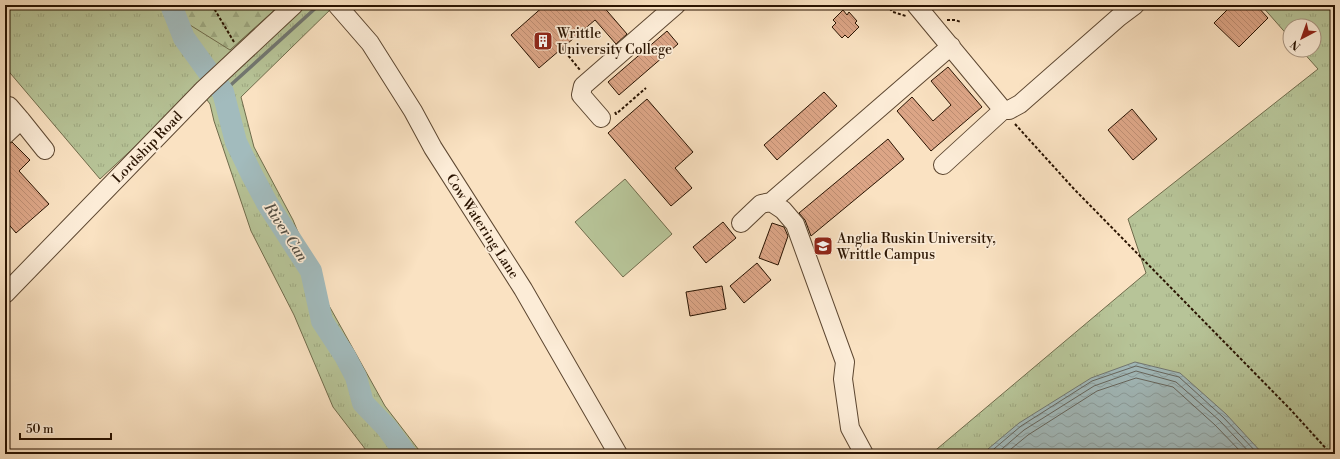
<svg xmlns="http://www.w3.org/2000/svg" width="1340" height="459" viewBox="0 0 1340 459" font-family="'Libre Bodoni',serif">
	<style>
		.grass { fill: url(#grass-tufts); stroke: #706c4c }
		.forest { fill: url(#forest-firs); stroke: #706c4c }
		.garden { fill: #b7c498; stroke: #706c4c }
		.water { fill: url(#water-waves); stroke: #727872 }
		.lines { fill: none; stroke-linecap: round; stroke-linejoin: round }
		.shore { stroke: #66675f; stroke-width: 1 }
		.stream { stroke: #727872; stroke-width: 3.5 }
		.river { stroke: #a2bbbd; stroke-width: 22 }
		.building { fill: url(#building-back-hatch); stroke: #291301 }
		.minor-casing { stroke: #5d4731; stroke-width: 20 }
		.path { stroke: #291301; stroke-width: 2; stroke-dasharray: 3 2; stroke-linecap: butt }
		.minor { stroke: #fcecd7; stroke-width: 18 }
		.labels { text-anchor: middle; stroke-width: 3.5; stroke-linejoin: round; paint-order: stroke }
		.poi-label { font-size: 14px; fill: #291301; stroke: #fcecd7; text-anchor: start }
		.street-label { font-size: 14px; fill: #291301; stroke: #fcecd7 }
		.water-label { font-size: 15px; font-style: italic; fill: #534e43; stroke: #fcecd7 }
	</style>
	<defs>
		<pattern id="grass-tufts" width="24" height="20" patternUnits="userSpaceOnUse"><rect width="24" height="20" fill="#b7c498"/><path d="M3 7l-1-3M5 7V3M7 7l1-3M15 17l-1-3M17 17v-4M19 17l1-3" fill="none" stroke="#9da881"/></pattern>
		<pattern id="forest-firs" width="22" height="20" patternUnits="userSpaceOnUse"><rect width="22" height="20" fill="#b7c498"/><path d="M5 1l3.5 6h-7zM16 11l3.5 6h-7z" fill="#9da881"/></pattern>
		<pattern id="water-waves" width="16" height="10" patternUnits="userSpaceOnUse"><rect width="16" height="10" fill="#a2bbbd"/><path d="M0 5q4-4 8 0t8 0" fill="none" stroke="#8ca0a1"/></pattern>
		<pattern id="building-back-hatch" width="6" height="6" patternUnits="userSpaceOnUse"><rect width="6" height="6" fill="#dca586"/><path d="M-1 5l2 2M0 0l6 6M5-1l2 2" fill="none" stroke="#bd8d72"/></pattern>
	</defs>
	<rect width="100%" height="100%" fill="#fae2c2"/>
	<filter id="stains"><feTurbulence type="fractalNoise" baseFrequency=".005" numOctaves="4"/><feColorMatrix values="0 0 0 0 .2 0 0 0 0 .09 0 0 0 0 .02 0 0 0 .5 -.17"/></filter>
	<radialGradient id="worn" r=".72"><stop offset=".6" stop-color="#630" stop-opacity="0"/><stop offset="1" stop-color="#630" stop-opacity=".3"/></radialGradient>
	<path class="grass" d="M5,5H335L241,97L254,147L293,220L327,302L385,406L422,454H369L333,407L294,315L251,231L214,121L210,104L198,88L100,179L5,67Z
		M1261,5H1335V454H931L1146,273L1128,219L1318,69L1301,50H1314V26H1290V38Z"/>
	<path class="forest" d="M158,5H280L230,50Z"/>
	<path class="garden" d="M625,179L672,234L623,277L575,222Z"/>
	<path class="water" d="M1135,362L1180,373L1226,414L1263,454H982L1019,423L1091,378Z"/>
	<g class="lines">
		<path class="shore" d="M988,454L1021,426L1092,381L1136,366L1179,377L1223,417L1258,454
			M996,454L1024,430L1094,386L1136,371L1176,382L1220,421L1251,454
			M1005,454L1028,435L1097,391L1136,378L1173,387L1215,425L1243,454"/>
		<path class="stream" d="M223,92L319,5"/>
		<path class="river" d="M171,5L184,38L223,92L236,142L252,175L267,203L311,271L322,321L345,356L356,377L363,403L387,428L406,454"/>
	</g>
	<path class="building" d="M545,5H602L627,34L616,44L595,20L539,68L511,35Z
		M1232,5H1256L1268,18L1239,47L1214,23Z
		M843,10L847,15L849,12L857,21L855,23L859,27L848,38L845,35L842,38L832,27L836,23L833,20Z
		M667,31L678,44L619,95L608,82Z
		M948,67L982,107L931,151L897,111L912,97L933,121L951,105L931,81Z
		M824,92L837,106L777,160L764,145Z
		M647,99L693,152L675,168L692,188L671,206L608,133Z
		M1132,109L1157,139L1133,160L1108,130Z
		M888,139L904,159L811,236L805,220L799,213Z
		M12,142L30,160L19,171L49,204L16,233L5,220V145Z
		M723,222L736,238L706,263L693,247Z
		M772,223L784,227L788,236L778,265L759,258Z
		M757,263L771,280L744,303L730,286Z
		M722,286L726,309L690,316L686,292Z"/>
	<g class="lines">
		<defs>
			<path id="minor" d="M337,5L370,43L413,111L433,148L523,289L618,454
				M916,5L1003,110
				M9,106L21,120
				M601,118L581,95L583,86L676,5
				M5,135L21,120L45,150
				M943,165L1003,110H1009L1020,104L1119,17L1135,5
				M771,202L951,46
				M741,223L761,204L771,202L783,210L795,224L845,362L843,379L850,428L864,454
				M5,294L204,89L294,5"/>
		</defs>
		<use href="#minor" class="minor-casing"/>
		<path class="path" d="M212,5L234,42
			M886,5L893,12L906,16
			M947,20H955L961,22
			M562,48L580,70
			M615,112L616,114L646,88
			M1015,124L1074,189L1290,409L1331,454"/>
		<use href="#minor" class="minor"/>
	</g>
	<defs>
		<symbol id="building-square" viewBox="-11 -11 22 22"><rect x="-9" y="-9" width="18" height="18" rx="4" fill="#8f2418" stroke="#fcecd7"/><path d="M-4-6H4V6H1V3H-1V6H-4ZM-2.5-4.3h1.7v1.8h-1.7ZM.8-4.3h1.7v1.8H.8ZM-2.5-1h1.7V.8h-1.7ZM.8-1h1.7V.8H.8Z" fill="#fff"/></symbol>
		<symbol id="university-square" viewBox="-11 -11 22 22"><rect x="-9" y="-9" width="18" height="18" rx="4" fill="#8f2418" stroke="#fcecd7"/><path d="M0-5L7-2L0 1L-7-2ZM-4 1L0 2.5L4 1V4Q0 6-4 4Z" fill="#fff"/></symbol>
	</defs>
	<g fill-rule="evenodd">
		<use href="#building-square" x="532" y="30" width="22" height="22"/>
		<use href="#university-square" x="812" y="235" width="22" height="22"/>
	</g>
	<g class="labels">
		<g class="poi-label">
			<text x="557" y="38">Writtle<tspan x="557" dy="16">University College</tspan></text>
			<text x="837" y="243">Anglia Ruskin University,<tspan x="837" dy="16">Writtle Campus</tspan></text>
		</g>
		<g class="street-label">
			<text transform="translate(147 147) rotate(-46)" y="5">Lordship Road</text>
			<text transform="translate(483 226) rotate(57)" y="5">Cow Watering Lane</text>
		</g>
		<g class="water-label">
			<text transform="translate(286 232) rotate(57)" y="5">River Can</text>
		</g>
	</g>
	<rect width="1340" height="459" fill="none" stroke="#fae2c2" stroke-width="20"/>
	<rect x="6" y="6" width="1328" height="447" fill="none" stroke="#291301" stroke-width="2"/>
	<rect x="10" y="10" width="1320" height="439" fill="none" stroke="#291301"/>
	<g transform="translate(1302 38) rotate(221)"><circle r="19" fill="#fcecd7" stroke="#a89581"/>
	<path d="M0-3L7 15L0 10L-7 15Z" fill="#8f2418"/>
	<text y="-6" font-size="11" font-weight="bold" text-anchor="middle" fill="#291301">N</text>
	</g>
	<path d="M20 433v6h91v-6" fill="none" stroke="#291301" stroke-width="2"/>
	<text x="26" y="433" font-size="12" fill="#291301" stroke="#fcecd7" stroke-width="3" paint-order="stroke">50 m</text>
	<rect width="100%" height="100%" filter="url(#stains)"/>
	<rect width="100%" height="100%" fill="url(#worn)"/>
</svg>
